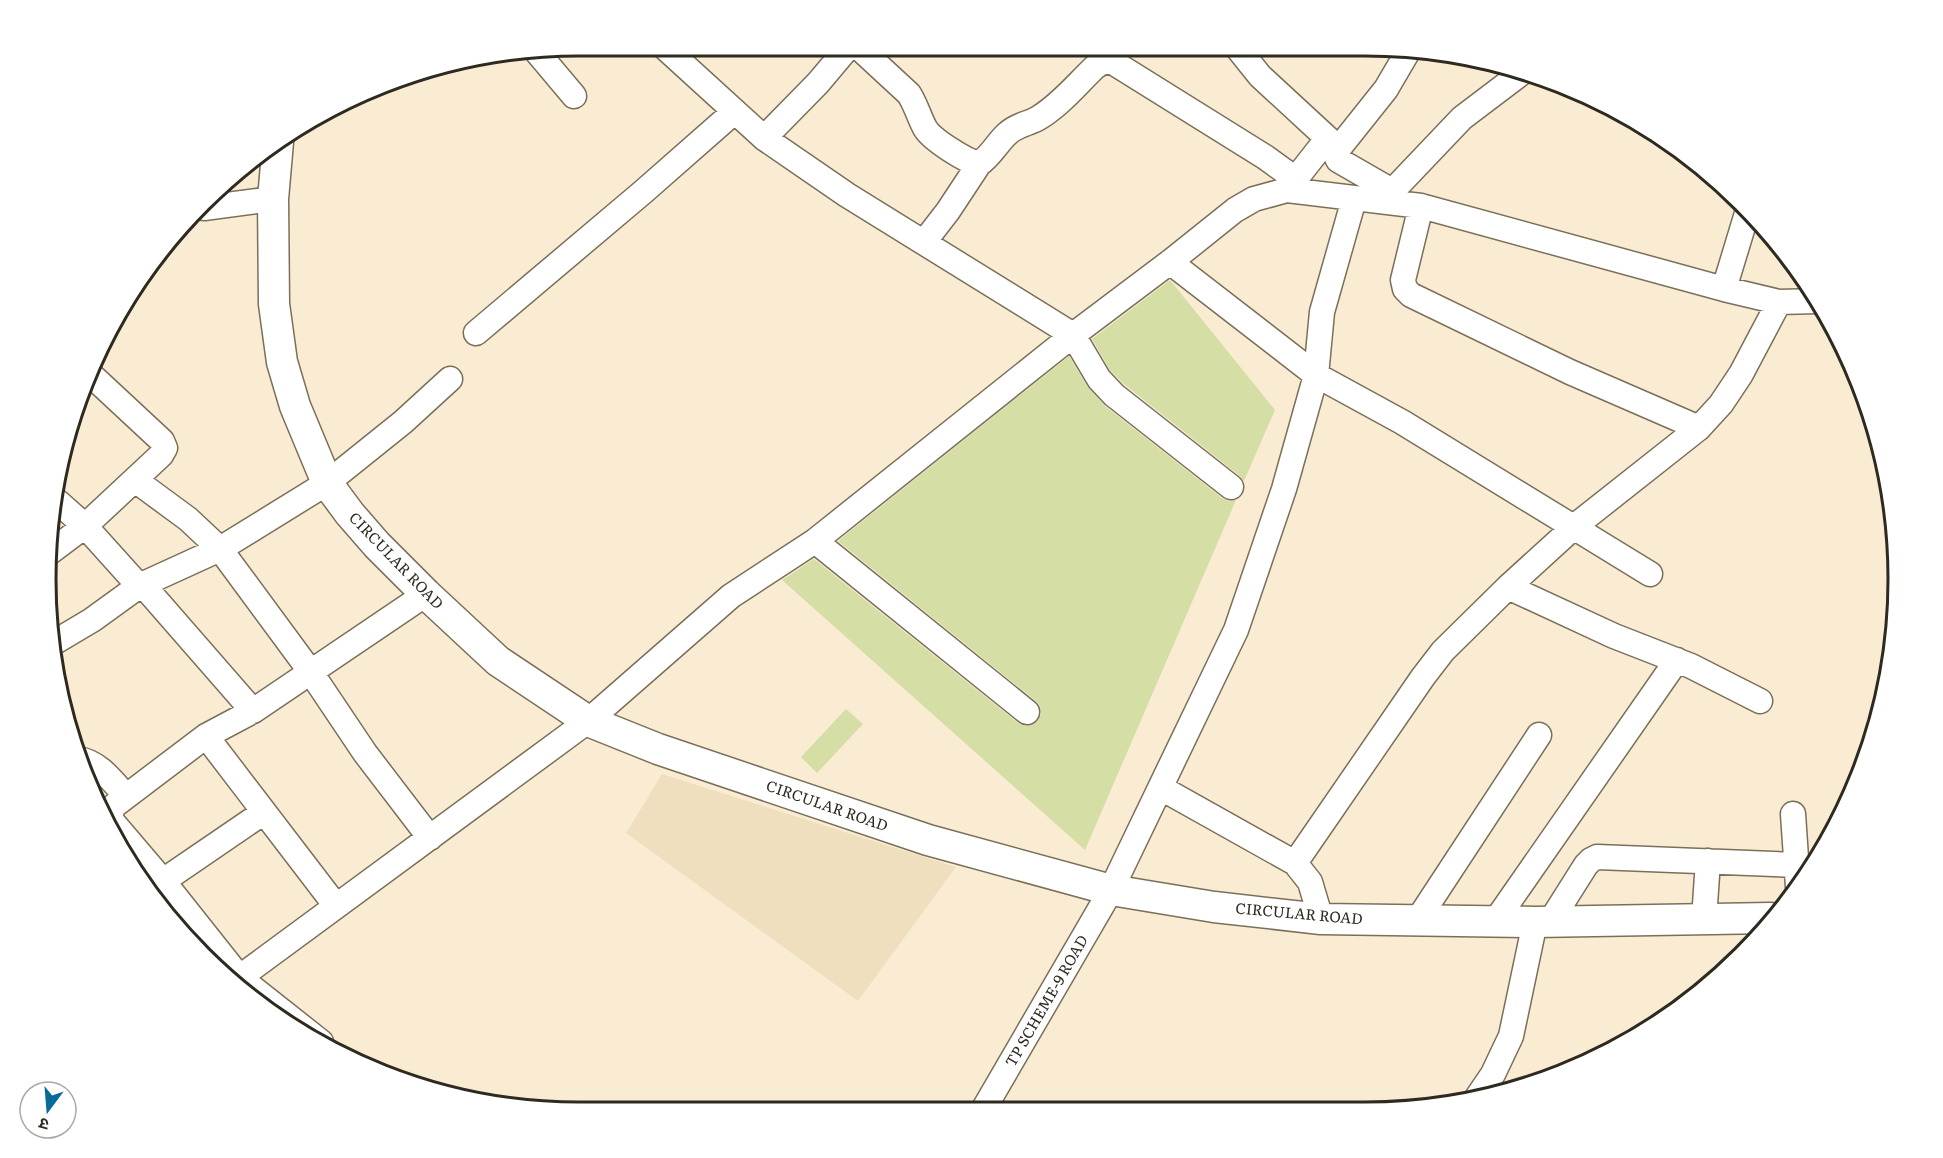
<svg xmlns="http://www.w3.org/2000/svg" width="1943" height="1158" viewBox="0 0 1943 1158" font-family="Literata,'Noto Sans Devanagari',serif">
	<style>
		.built { fill: #f0dfbf }
		.building { fill: #d5dea4 }
		.lines { fill: none; stroke-linecap: round; stroke-linejoin: round }
		.minor-casing { stroke: #7a6f59; stroke-width: 27 }
		.major-casing { stroke: #7a6f59; stroke-width: 33 }
		.minor { stroke: #fff; stroke-width: 24 }
		.major { stroke: #fff; stroke-width: 30 }
		.labels { text-anchor: middle; stroke-width: 4.5; stroke-linejoin: round; paint-order: stroke }
		.street-label { font-size: 15px; fill: #2e2a20; stroke: #fff }
		.rim { fill: none; stroke: #2e2a20; stroke-width: 3 }
	</style>
	<rect width="100%" height="100%" fill="#f9ecd3"/>
	<path class="built" d="M662,774L956,867L858,1001L626,833Z"/>
	<path class="building" d="M1170,280L1275,410L1244,481L1240,476L1124,384L1110,370L1092,339Z
		M1069,356L1087,386L1105,406L1222,498L1228,501L1236,500L1085,850L782,580L814,559L1018,723L1025,726L1032,725L1038,721L1041,714L1040,706L1036,701L838,541Z
		M846,709L863,724L817,773L801,757Z"/>
	<g class="lines">
		<defs>
			<path id="minor" d="M662,45L764,138L847,195L1073,335L1099,379L1114,395L1231,487
				M856,45L909,94C916,105 919,117 925,128C932,140 966,161 979,164C991,156 997,143 1007,134C1017,124 1030,124 1040,117C1061,104 1077,84 1095,67L1101,63L1111,61L1265,157L1294,178
				M1236,46L1260,76L1338,148
				M537,52L574,96
				M764,138L818,83L850,45
				M1287,190L1327,139
				M1392,191L1338,160L1335,153L1386,89L1410,48
				M1383,201L1462,118L1524,71
				M1421,206L1403,280L1405,289L1411,295L1570,372L1699,428
				M204,208L273,199
				M924,242L948,211L979,164
				M1170,262L1316,375L1402,422L1650,574
				M1724,289L1748,210
				M476,333L643,192L734,112
				M135,480L188,519L220,549L310,671L365,753L430,838
				M58,502L85,526L139,586
				M815,541L1027,712
				M49,553L85,526L161,455L165,448L162,441L90,374
				M143,585L253,711
				M1508,587L1614,636L1691,666L1760,701
				M55,642L92,620L139,586L220,549L327,483L403,422L450,379
				M206,736L336,906
				M78,759C99,762 112,781 126,796
				M1161,788L1295,863L1310,882L1321,919
				M1793,814L1798,887
				M1295,863L1423,677L1443,651L1508,587L1575,526L1699,428L1721,404L1741,374L1779,302
				M163,881L264,812
				M1704,919L1708,861
				M1496,920L1677,660
				M1417,921L1539,735
				M1550,922L1586,865L1591,860L1597,857L1796,865
				M236,980L588,721L731,596L815,541L1073,335L1170,262L1235,210L1254,199L1287,190L1421,206L1724,289L1779,302L1818,301
				M321,1042L240,978L163,881L111,820V811L115,805L206,736L253,711L426,594
				M1476,1099L1493,1074L1511,1036L1535,922
				M982,1112L1111,890L1236,630L1284,489L1316,375L1322,312L1354,199"/>
			<path id="major" d="M278,142L273,199L274,304L282,362L295,406L327,483L350,514L377,545L426,594L498,661L588,721L658,749L928,840L1111,890L1214,907L1321,919L1535,922L1771,918"/>
		</defs>
		<use href="#minor" class="minor-casing"/>
		<use href="#major" class="major-casing"/>
		<use href="#minor" class="minor"/>
		<use href="#major" class="major"/>
	</g>
	<g class="labels">
		<g class="street-label">
			<text transform="translate(396 561) rotate(46)" y="5">CIRCULAR ROAD</text>
			<text transform="translate(827 806) rotate(19)" y="5">CIRCULAR ROAD</text>
			<text transform="translate(1299 914) rotate(5)" y="5">CIRCULAR ROAD</text>
			<text transform="translate(1047 1001) rotate(-60)" y="5">TP SCHEME-9 ROAD</text>
		</g>
	</g>
	<path d="M0 0H1943V1158H0ZM579 56H1365A523 523 0 0 1 1888 579V579A523 523 0 0 1 1365 1102H579A523 523 0 0 1 56 579V579A523 523 0 0 1 579 56Z" fill="#fff" fill-rule="evenodd"/>
	<path class="rim" d="M579 56H1365A523 523 0 0 1 1888 579V579A523 523 0 0 1 1365 1102H579A523 523 0 0 1 56 579V579A523 523 0 0 1 579 56Z"/>
	<g transform="translate(48 1110) rotate(196)"><circle r="28" fill="#ffffff" stroke="#abaaa6" stroke-width="1.5"/>
	<path d="M0-4.5L10 22L0 15L-10 22Z" fill="#076a99"/>
	<text y="-9" font-size="16" font-weight="bold" text-anchor="middle" fill="#2e2a20">उ</text>
	</g>
</svg>
